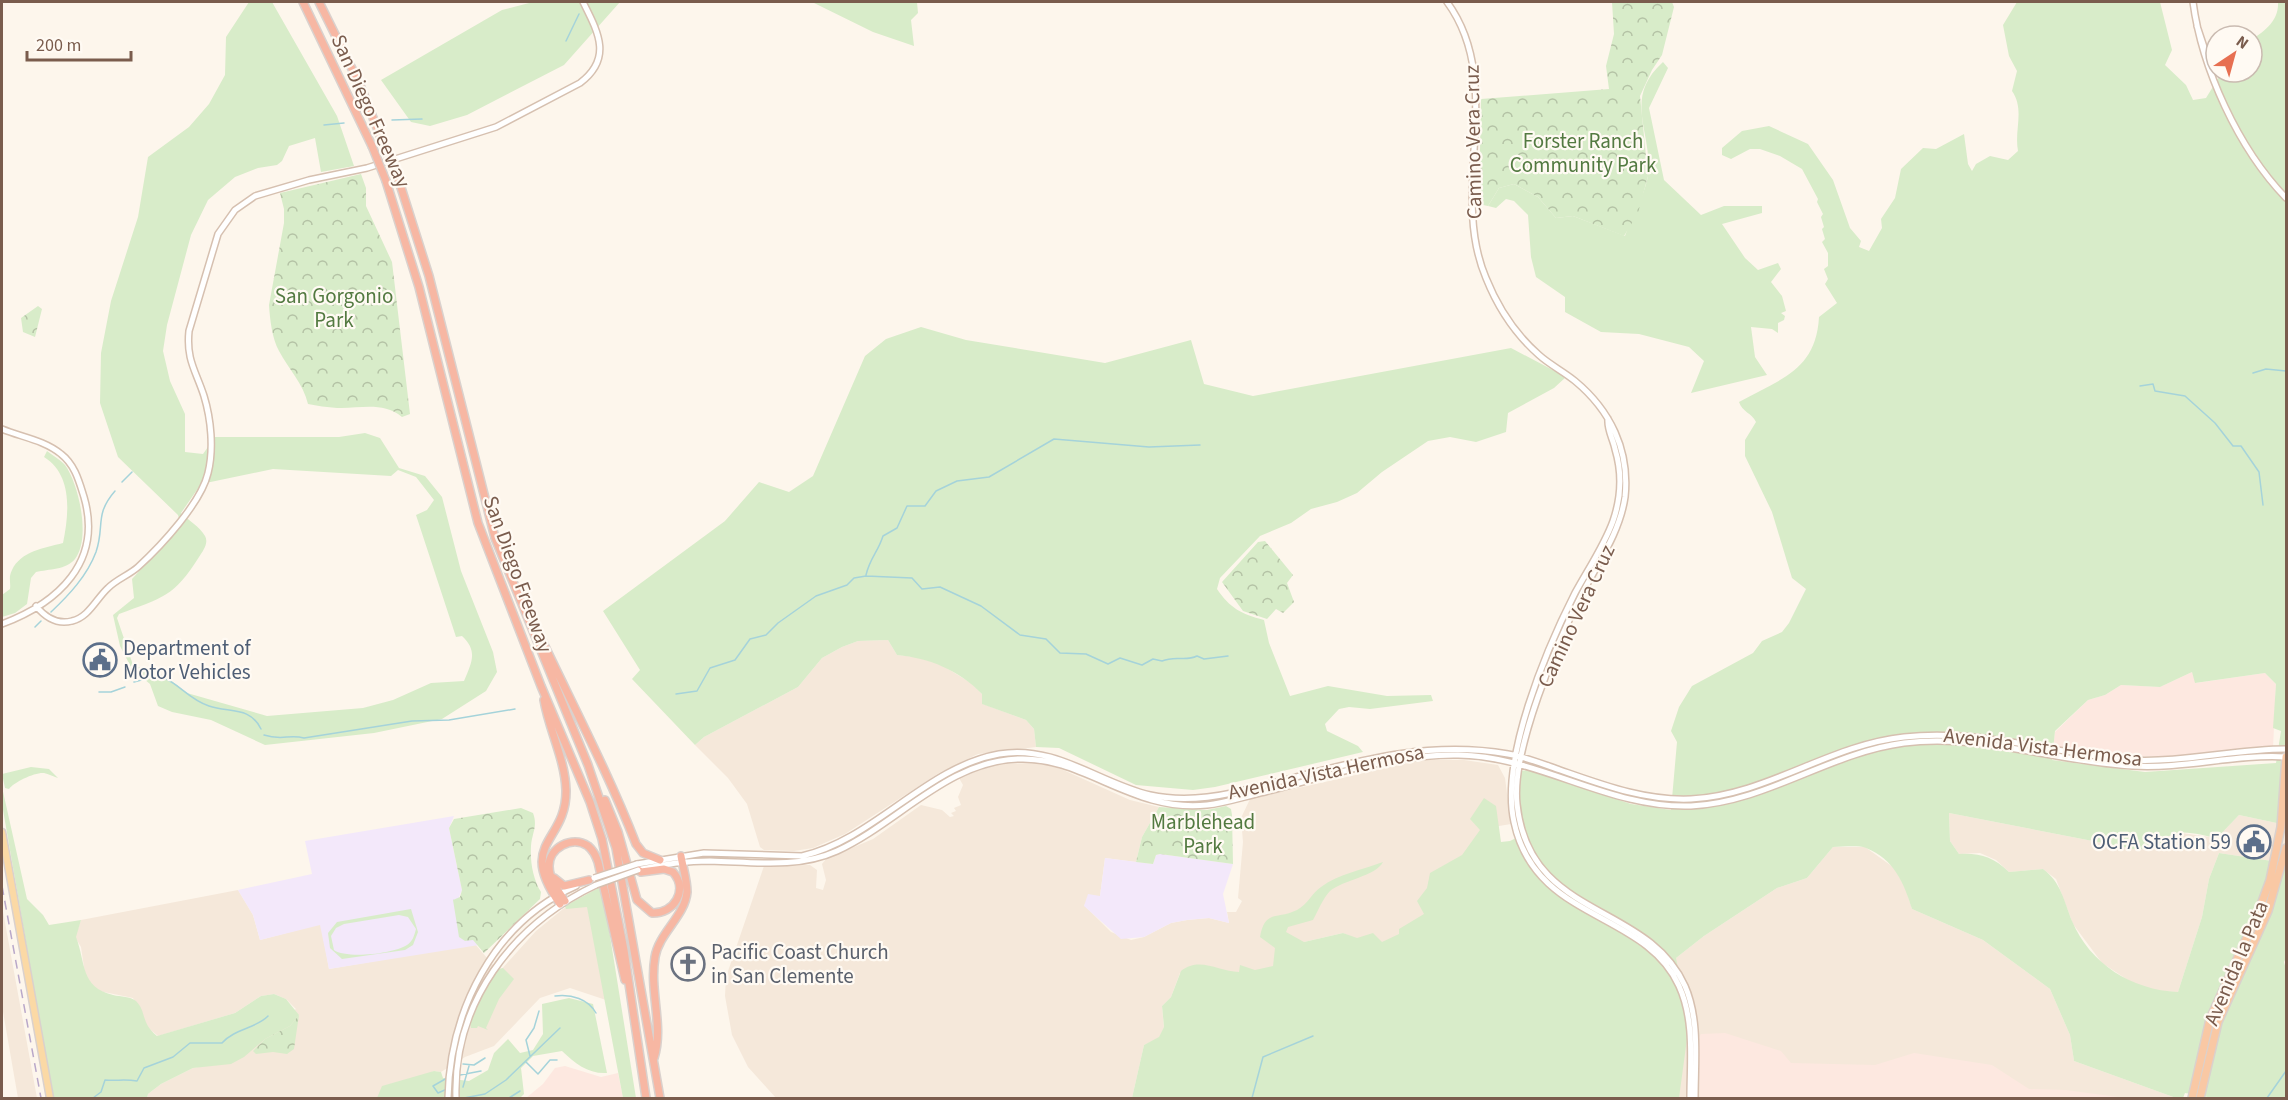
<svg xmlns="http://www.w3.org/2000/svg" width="2288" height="1100" viewBox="0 0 2288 1100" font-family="'Source Sans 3',sans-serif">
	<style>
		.residential { fill: #f5e8da }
		.commercial { fill: #fde8e0 }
		.education { fill: #f3e8fa }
		.green { fill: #d8ecc9; fill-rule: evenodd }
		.park { fill: url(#park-crowns) }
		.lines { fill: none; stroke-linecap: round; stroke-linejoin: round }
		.stream { stroke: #a5d3da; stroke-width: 1.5 }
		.secondary-casing { stroke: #d6c0b0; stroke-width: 8 }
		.primary-casing { stroke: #dad1cd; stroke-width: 9 }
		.trunk-casing { stroke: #dad1cd; stroke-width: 10 }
		.motorway-casing { stroke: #dad1cd; stroke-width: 10 }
		.secondary { stroke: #fff; stroke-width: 5 }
		.primary { stroke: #fbd9a5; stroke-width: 6 }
		.trunk { stroke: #f9c8a4; stroke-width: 7 }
		.motorway { stroke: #f7b7a3; stroke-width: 7 }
		.rail { stroke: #b9a8c9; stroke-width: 1.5; stroke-dasharray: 9 6; stroke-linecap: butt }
		.secondary-bridge-casing { stroke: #d6c0b0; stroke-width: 8; stroke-linecap: butt }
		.motorway-bridge-casing { stroke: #dad1cd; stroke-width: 10; stroke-linecap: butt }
		.secondary-bridge { stroke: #fff; stroke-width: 5 }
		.motorway-bridge { stroke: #f7b7a3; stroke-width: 7 }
		.labels { text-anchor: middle; stroke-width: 4.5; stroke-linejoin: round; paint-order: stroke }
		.street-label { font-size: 21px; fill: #7a5c4d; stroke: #fffaf3 }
		.park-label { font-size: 21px; fill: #537a41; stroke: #fffaf3 }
		.service-label { font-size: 21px; fill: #4e5e75; stroke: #fffaf3; text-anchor: start }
		.worship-label { font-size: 21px; fill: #5b616d; stroke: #fffaf3; text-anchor: start }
	</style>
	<defs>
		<pattern id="park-crowns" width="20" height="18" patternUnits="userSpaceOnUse" patternTransform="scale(1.5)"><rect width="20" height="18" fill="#d8ecc9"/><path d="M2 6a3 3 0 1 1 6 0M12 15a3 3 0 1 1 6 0" fill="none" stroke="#b4c2a5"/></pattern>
	</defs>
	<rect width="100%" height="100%" fill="#fdf6ec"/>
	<path class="residential" d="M888,640L897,655L916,657L940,664L971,683L982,694L983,704L1026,720L1034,729L1036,747L978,754L939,773L845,834L813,848L794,851L764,850L760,847L747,804L728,778L695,745L704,737L798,687L822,658L842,647L858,641Z
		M1421,760H1464L1498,765L1505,778L1511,824L1499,826L1430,916L1384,951L1343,933L1304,942L1278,974L1180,973L1171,997L1162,1006L1164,1028L1159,1038L1144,1045L1132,1098H776L748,1067L732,1035L725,996L726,977L764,866L810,865L817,870L816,888L823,890L826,880L822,864L826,859L873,839L921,805L942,810L950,817L954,816L951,813L956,811L954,808L961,805L958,797L963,785L959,778L969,774L998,764L1039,763L1061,769L1130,800L1159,807L1142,837L1136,862L1105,858L1100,896L1084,905L1111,932L1131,940L1144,937L1171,923L1187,920L1209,918L1229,923L1227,912H1236L1242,901L1238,898L1243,842L1241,818L1250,799Z
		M1949,813L2139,850L2150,847L2168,834L2182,833L2217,838L2239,815L2286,825V859L2285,863L2219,853L2209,879L2202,917L2178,992L2156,991L2134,984L2102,963L2073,924L2056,879L2043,869L2009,872L1996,860L1980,853L1959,854L1950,841Z
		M1833,847H1865L1893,867L1904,883L1912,909L1983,940L2050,989L2070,1035L2074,1061L2176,1098H1679L1676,958L1704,936L1777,888L1807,878Z
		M238,890L253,915L260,940L321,924L329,969L475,944L499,972L536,931L563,909L587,895L606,1000L570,988L540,998L494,1046L465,1057L441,1072L434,1071L377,1098H147L148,1094L161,1084L193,1068L210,1065L296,1009L286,999L274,994L261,996L235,1013L158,1036L147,1027L133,998L99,991L91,985L85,974L81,947L75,937L81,920Z
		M2,906L37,1098H18L2,1006Z"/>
	<path class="commercial" d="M2192,672L2196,683L2265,673L2276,684L2273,748L2253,747L2175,756L2112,757L2053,748L2055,732L2088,700L2105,695L2121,685L2160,687Z
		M1725,1033L1781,1051L1791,1063L1875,1065L1914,1053L1992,1065L2029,1089L2066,1090L2125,1098H1700L1698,1039L1701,1034Z
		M565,1066L601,1077L618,1073L623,1098H526L543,1084L555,1068Z"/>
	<path class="education" d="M454,816L449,828L462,890L459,897L473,940L479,945L329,969L320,925L260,940L253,915L238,890L312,874L305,841Z
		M1160,854L1233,864L1223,894L1229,923L1209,918L1187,920L1171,923L1144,937L1121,939L1084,906L1088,894L1100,896L1105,858L1153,864L1156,855Z"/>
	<path class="green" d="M249,2H272L337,116L354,166L321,172L315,138L289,146L282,161L277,165L258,168L235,177L208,200L191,235L167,325L163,351L170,381L185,414V452L203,454L215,437H339L365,433L380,438L399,468L425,476L442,497L461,571L493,652L497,672L486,691L442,719L374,733L265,745L211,720L172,712L158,706L150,684L132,669L120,646L113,615L134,598L132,579L181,526L178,515L118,457L100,403L101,353L111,301L138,217L148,157L189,127L209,104L225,75L226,37ZM273,469L391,476L398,470L416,477L434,500L427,510L416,515L456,637L462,636C478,651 472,662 464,681L431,683L393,700L363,708L267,716L187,693L165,676L133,665L117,618L119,614C162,598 174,597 199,557C203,551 209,543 205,536C200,527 188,520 181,513L201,484Z
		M533,2H620L564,65L467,115L430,126L411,122L381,80L502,10Z
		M812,2H917L918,13L911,20L914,46L873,32Z
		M2017,2H2160L2172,50L2165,65L2186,85L2193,100L2206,98L2222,72H2252V39C2267,30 2279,19 2278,2H2286V825L2239,815L2217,838C2197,835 2167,823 2161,849L2150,847L2139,850L1949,813L1950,841L1959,854C1981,853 1993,857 2009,872L2043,869C2061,882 2064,901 2072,921C2090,964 2132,990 2178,992L2202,917L2209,879L2219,853L2285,863L2286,859V958L2284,962L2286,969V1098H2213L2185,1093L2183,1098H2176L2074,1061L2070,1035L2050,989L1983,940L1912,909C1904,883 1894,859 1866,848C1858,845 1843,847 1833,847L1807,878L1777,888L1704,936L1676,958L1689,1024L1679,1098H1132L1144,1045L1159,1037L1164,1027L1162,1006L1171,997L1181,971C1200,956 1219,972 1239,972L1240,965L1255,970L1273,966L1275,948L1260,937C1265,909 1277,920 1297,910C1308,904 1312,893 1321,887C1338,874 1362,870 1383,862C1376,876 1343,880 1330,891C1323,898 1318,911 1313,920L1288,927L1286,932L1304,942L1343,933L1357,938L1373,933L1382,942L1399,934V929L1424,914L1417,901L1427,888L1430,873L1462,855L1480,830L1470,819L1484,798L1496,806L1501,842L1510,841L1524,834L1518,799L1520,771L1529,770L1631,804L1671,810L1677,742L1671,731L1679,707L1692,686L1753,653L1762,641L1782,632L1789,623L1806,589L1792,578L1772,512L1745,456V440L1756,422C1752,413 1742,412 1739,402C1780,379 1816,371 1819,317L1837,303L1825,284L1828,279L1824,269L1828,266V253L1822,242L1825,239L1822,229L1824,227L1821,217L1823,214L1817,202L1818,199L1802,169L1780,156L1760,149H1750L1731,159L1722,155V148L1742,131L1769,126L1808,144L1833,180L1850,228L1861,241L1859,247L1869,251L1882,228L1881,219L1895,198L1901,169L1923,148L1936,149L1964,134L1968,164L1972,171L1976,164L1990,156L2008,160L2018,151C2014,129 2025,110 2012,91L2017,71L2009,56L2003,25ZM2192,672L2195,683L2265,673L2276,684L2273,728L2281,731L2276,763L2145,772L2052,760L2055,731L2088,700L2105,695L2121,685L2160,687Z
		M1663,62L1668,68L1649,108L1664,180L1701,215L1724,206H1762V213L1722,224L1745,258L1758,270L1778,263L1781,269L1771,282L1782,296L1786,311L1781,313L1785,316L1784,320L1778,323V333L1772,329L1751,327L1755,357L1767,375L1691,393L1704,361L1689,347L1639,334L1601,332L1565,312V297L1536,277L1531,257L1528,215L1514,201L1506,199L1496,208L1488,206L1499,188L1514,184L1538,197L1556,218L1573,216L1625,236C1631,219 1646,192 1648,175C1653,132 1622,99 1663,62Z
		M921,327L966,340L1105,363L1191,340L1204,384L1253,396L1511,348L1566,377L1554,388L1508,413L1506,432L1476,442L1450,437L1428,441L1382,472L1357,493L1337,502L1311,509L1291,523L1260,536L1220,578L1217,589C1230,608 1241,614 1264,620L1269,643L1290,696L1328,686L1387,696L1431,695L1433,701L1370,709L1349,707L1339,709L1325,724L1327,731L1358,746L1363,752L1215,787L1193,790L1136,785L1059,748L1036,747L1034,729L1026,720L982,704V694C959,670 929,658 897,655L888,640L858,641L842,647L822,658L798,687L704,737L695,745L632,679L640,670L603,611L725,521L759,482L789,492L813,476L865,356L886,339Z
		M47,451C53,456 61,460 65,465C79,484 91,539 75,559C66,570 49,569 36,572L31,578L27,604L15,613L2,617V595L10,589C11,582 8,578 12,570C21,551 44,548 63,543C69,514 73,475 44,457Z
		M31,767L49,769L58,778C55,777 48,774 44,773C35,772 14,782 9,789L5,788L2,774Z
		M2,787L27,899L43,915L49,925L81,920L76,937C86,963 80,987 113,995C121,997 130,996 136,1001C147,1012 140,1022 157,1036L235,1013L261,996L274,994L286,999L299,1015L290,1026L265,1039L244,1057L231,1064L193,1068L161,1084L148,1094L147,1098H53L2,804Z
		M602,886L636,1098H623L587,907L566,909L565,906Z
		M411,909L418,932L413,945L405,950L342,959L330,948L328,933L337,922ZM399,915L408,917L416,929C414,936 413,941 407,945C393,954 346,959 334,950L331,936L336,928L344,924Z
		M503,968L514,979L499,999L486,1028L488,1030L478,1026L477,1028H471L470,1024L480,998L498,969Z
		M569,998L593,1004L607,1073C588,1074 576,1064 562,1051L533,1056L521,1068L524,1094L520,1098H377L382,1086L434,1071L441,1072L443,1078L469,1081L488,1070L494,1053L508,1039L520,1053L533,1050L543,1034L542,1004Z"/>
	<path class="park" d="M1612,2H1672L1674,7L1662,55L1652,70L1640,96L1648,176L1638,213L1624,236L1573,216L1556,218L1538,197L1514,184L1499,188L1488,206L1483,205L1479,201L1481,99L1609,89L1606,66L1614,34Z
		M361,174L366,188V206L392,262L410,414L402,417C382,401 360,409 337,408C327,407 317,406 308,404C303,383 289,370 279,351C272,338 270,320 269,305L284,223V209L280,193Z
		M38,306L42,309L35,337L23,332L21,318Z
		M1265,541L1293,575L1287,583L1294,602L1283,613L1276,609L1267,619L1243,611L1222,582L1258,542Z
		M1226,806L1231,809L1232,815L1233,864L1160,854L1156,855L1153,864L1136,862L1142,837L1159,807L1207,810Z
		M521,808L533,813C538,826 532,833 531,846C530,862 533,879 541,892L540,899L484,953L473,940L465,941L459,937L453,900L460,897L462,890L449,828L454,819Z
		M299,1015L294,1049L287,1054L273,1052L256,1054L253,1051L265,1039L290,1026Z"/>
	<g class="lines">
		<path class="stream" d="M566,41L579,14
			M392,120L422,119
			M324,125L344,123
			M2253,373L2266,369L2286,371
			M2140,386L2153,384L2155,391L2185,396L2215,423L2233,446H2241L2259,472L2263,505
			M122,482L132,472
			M866,575C870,558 878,552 883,536L897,528L907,506H925L936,491L957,481L989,477L1054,439L1149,447L1200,445
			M51,612C69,595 87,576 96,552C105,526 94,515 115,491
			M35,627L41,621
			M162,677C180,684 188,699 209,706C229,713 250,706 261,729
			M134,682L145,679
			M99,692H111L125,687
			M676,694L697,691L710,668L735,660L750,639L766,635L778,623L816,596L847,585L854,578L866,576L912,578L922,589L940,587L981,606L1020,635L1046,639L1060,653L1086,654L1108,664L1120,658L1142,665L1153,659L1162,661C1176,655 1185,662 1197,656L1204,659L1228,656
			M264,735C282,741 289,734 304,738L412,721L449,720L515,709
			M555,996C572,994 588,999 596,1013
			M530,1056L526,1040L534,1028L539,1011
			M526,1062L538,1074L550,1060H557
			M463,1064L474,1065L485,1058
			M460,1075L481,1071
			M463,1087L469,1066
			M447,1089L438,1093L433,1086L447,1078
			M93,1098L101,1092L105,1080C117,1081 125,1079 137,1081L144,1068L173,1057L190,1043H222C234,1029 257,1028 268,1016
			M464,1098L485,1094L506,1080L560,1028
			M509,1098L520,1091
			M1252,1098L1263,1057L1313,1036
			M2267,1098L2286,1071"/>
		<defs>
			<path id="secondary" d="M1447,2C1507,84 1448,189 1486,278C1498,308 1514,333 1539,355C1550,365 1563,371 1575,381C1610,410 1630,450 1625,497C1620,532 1598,563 1582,594C1557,642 1511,751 1517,804C1529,920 1647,901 1685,986C1700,1020 1695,1062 1695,1098
				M2193,2C2202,69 2238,148 2286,198
				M2197,26L2208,59
				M1608,419C1607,430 1613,439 1615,449C1622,472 1621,498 1613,521C1604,546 1588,569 1575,593C1546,650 1500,759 1514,822C1535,922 1645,910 1679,986C1695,1021 1690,1062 1690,1098
				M2,429C21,437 44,440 61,454C75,465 79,481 84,497C103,562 58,603 2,624
				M36,606C45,617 57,625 72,621C89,617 96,599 108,588C117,579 129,575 138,567C161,546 201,503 208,473C214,449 211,419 204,396C196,371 186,360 189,331L218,234L235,210L255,196L309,180L367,168L496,127L580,83C613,58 598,32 583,2
				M637,864L704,853L802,856C875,839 926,767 999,754C1055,744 1099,783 1150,795C1178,801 1204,799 1232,793C1326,772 1410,737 1508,754C1526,757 1543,764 1560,770C1603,785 1645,801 1691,799C1767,795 1829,745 1904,737C1980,728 2054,754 2130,760C2182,763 2234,749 2286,749
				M642,869C664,864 688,861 710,861C753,862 797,869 837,851C898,823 948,761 1018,759C1084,756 1132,813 1207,805C1226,803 1246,796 1265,792C1328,776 1393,754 1458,755C1539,756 1609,809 1691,806C1767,802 1829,753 1904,743C1980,733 2057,762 2133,766C2185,769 2235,754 2286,757
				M448,1098C450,1011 493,923 576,886
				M456,1098C453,1003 512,925 596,885"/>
			<path id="primary" d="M2,832L50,1098"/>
			<path id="trunk" d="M2192,1098L2210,1019L2258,913L2270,880L2281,827L2286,757
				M2200,1098L2218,1022L2268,911L2286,848"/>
			<path id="motorway" d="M303,2L372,146
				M319,2L360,85L383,143
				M398,178L429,276L495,538L588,765L616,848L660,1098
				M386,181L419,287L478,523L541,686L590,802L602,839L624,950L646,1098
				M539,634C572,704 608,772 636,844L643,853L660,860
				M544,700C549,730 565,759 566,790C567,843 516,842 560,904
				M605,800L618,832L637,900L652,913C674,914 689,890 673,872L664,869L641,872L638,870
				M554,878L564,886L589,880
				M565,901C558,891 549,879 549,866C549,848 572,835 588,846C593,850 596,856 598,862L625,980
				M654,1058C664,1026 649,991 655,957C659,933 685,916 687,892C687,880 683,868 681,856"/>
		</defs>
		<use href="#secondary" class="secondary-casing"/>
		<use href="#primary" class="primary-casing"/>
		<use href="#trunk" class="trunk-casing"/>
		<use href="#motorway" class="motorway-casing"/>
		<use href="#secondary" class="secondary"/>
		<use href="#primary" class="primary"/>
		<use href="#trunk" class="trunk"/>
		<use href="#motorway" class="motorway"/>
		<path class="rail" d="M2,886L41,1098"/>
		<defs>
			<path id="secondary-bridge" d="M594,878L637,864
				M596,885L638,870"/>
			<path id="motorway-bridge" d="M383,143L398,178
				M372,146L386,181"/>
		</defs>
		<use href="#secondary-bridge" class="secondary-bridge-casing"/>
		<use href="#motorway-bridge" class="motorway-bridge-casing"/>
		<use href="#secondary-bridge" class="secondary-bridge"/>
		<use href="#motorway-bridge" class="motorway-bridge"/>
	</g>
	<defs>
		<symbol id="civic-ring" viewBox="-11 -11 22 22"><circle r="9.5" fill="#fffaf3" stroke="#5c6f8a" stroke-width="1.5"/><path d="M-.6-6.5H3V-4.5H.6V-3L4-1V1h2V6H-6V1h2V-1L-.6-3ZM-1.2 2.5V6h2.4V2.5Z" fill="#5c6f8a"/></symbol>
		<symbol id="church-ring" viewBox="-11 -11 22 22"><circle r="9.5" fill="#fffaf3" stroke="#6b7280" stroke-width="1.5"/><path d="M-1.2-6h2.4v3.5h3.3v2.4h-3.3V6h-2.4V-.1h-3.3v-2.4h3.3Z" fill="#6b7280"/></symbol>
	</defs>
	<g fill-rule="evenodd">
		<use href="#civic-ring" x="81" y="641" width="38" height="38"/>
		<use href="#civic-ring" x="2235" y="823" width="38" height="38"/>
		<use href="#church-ring" x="669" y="945" width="38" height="38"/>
	</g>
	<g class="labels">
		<g class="street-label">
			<text transform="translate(371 111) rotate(66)" y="7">San Diego Freeway</text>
			<text transform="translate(1473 142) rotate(-91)" y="7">Camino Vera Cruz</text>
			<text transform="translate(518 574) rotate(70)" y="7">San Diego Freeway</text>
			<text transform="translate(1576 616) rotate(-65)" y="7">Camino Vera Cruz</text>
			<text transform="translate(2043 747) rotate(7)" y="7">Avenida Vista Hermosa</text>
			<text transform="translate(1326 772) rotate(-12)" y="7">Avenida Vista Hermosa</text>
			<text transform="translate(2236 963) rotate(-67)" y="7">Avenida la Pata</text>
		</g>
		<g class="park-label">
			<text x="1583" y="148">Forster Ranch<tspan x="1583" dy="24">Community Park</tspan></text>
			<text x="334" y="303">San Gorgonio<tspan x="334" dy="24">Park</tspan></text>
			<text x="1203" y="829">Marblehead<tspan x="1203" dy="24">Park</tspan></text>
		</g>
		<g class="service-label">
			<text x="123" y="655">Department of<tspan x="123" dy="24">Motor Vehicles</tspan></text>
			<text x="2231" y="849" text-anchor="end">OCFA Station 59</text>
		</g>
		<g class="worship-label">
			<text x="711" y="959">Pacific Coast Church<tspan x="711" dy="24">in San Clemente</tspan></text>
		</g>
	</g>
	<rect width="2288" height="1100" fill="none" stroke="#7a5c4d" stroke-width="6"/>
	<g transform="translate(2234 54) rotate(36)"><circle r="28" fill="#fffaf3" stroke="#cabbb1" stroke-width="1.5"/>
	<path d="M0-4.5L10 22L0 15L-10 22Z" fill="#e76f51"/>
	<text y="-9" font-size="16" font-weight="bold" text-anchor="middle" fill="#7a5c4d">N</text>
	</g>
	<path d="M27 51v9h104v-9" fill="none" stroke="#7a5c4d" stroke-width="3"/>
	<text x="36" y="51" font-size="18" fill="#7a5c4d" stroke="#fffaf3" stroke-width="4.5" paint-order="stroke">200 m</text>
</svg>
